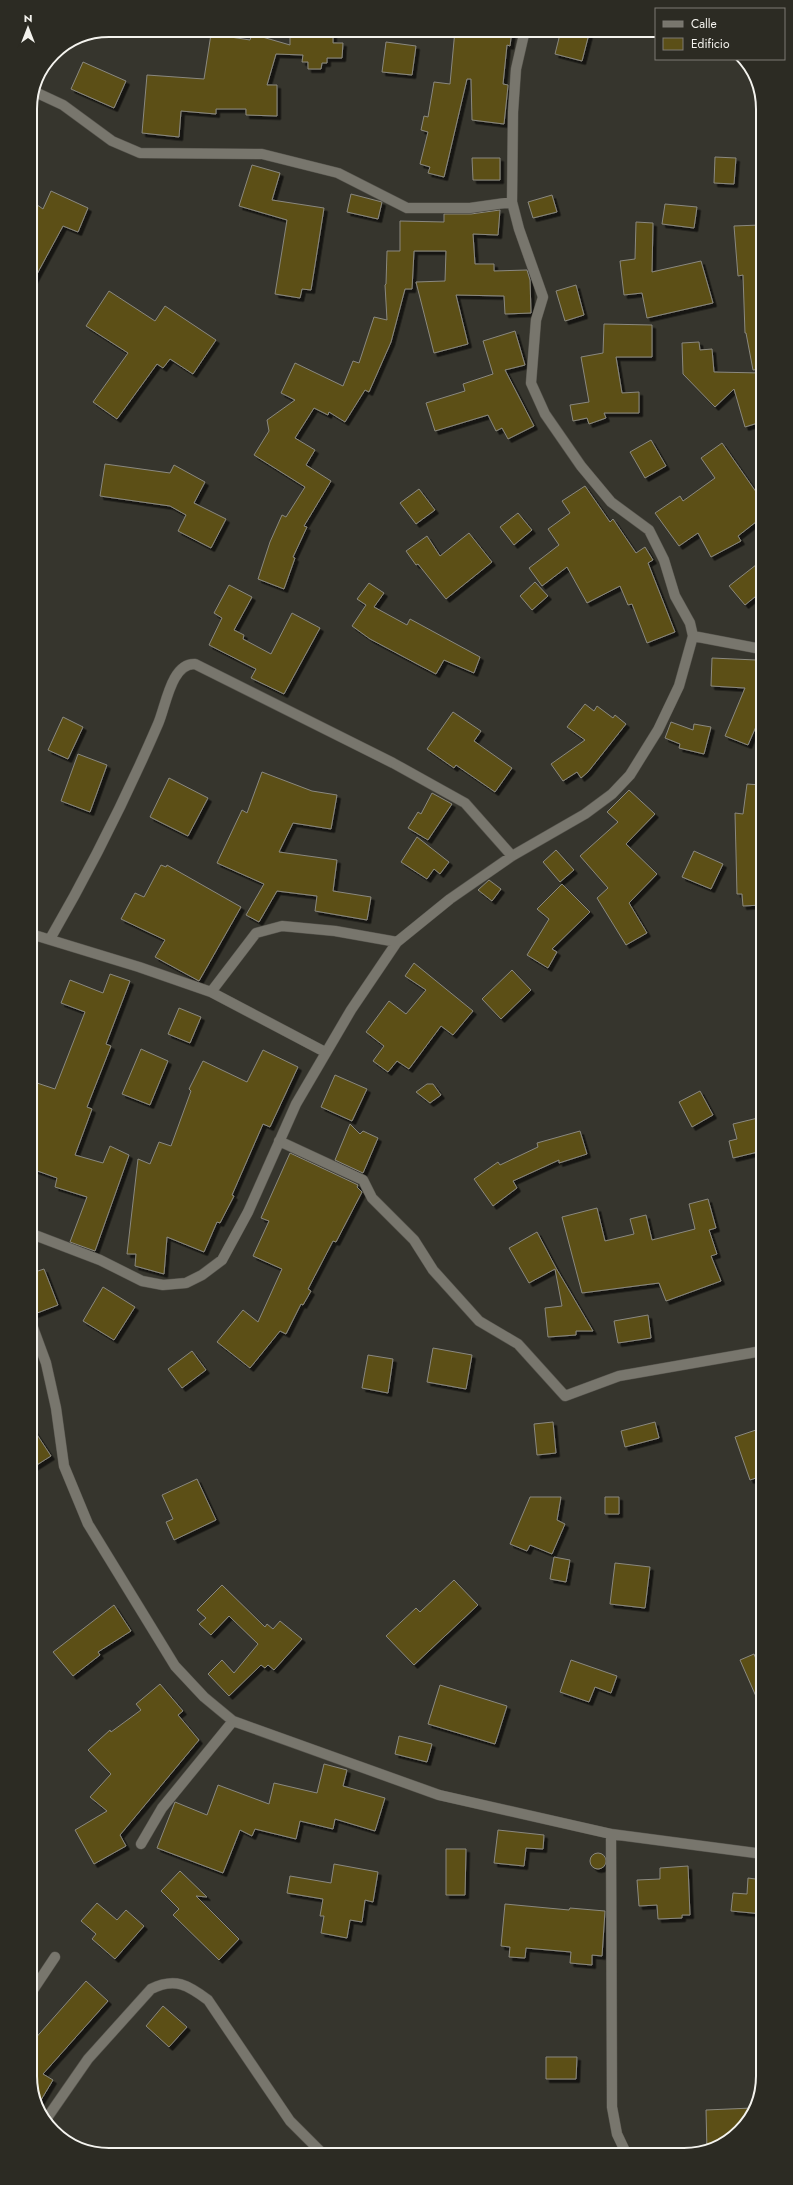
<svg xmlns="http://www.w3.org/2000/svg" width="793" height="2185" viewBox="0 0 793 2185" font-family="Jost,sans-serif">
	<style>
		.building { fill: #5b4f17; stroke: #8a887f; filter: url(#shadow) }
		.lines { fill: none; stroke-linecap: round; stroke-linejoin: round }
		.minor-casing { stroke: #56544d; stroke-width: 11 }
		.minor { stroke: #78766d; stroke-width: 10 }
		.rim { fill: none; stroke: #f4f3ee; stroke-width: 2 }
	</style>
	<defs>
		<filter id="shadow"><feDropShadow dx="3.5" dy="3.5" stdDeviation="0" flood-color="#0009"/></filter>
	</defs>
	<rect width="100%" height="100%" fill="#36352d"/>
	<path class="building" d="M290,30H333V43H343L342,58H327V63H322L321,69H308V62H302L303,55L276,54L267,85H277V116L246,115V109H216V114L181,111L179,137L142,133L147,75L204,79L211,34L250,40L252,34L290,45Z
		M455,30H512L510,46L507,45L503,84L508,85V86L504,124L472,120L471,79H467L444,177L428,173L430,167L420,164L428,132L421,130L424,116L428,117L434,82L450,84Z
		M561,30H590L582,61L555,54Z
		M386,42L416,46L412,75L382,72Z
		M83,62L126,81L114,108L71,89Z
		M715,157L736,158L734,184L714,183Z
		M472,158H500V180H473Z
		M252,165L280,173L272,200L324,208L311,290L302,289L300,298L275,294L287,220L239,206Z
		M51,191L88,208L78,232L63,226L30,287V200L43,209Z
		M351,194L382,202L378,219L347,212Z
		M552,195L557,212L533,218L528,202Z
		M665,204L697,207L694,228L662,224Z
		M500,210L498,235L473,234L475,264H494V271L527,270L530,280L531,313L505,314L504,296L456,295L468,344L434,353L416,282L445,281L446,251H414L412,289H405L391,342L369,392L365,390L345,422L329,412L328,415L314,408L295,438L315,450L306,465L331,481L304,526L307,527L293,557L295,558L284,589L258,579L270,542L282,515L286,517L305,487L254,455L269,431L267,420L295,400L281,393L295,363L343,386L353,361L359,363L374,317L387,320L385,285L386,284L387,251H400V221L444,222V214H471Z
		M636,222L653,223L652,272L701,261L713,303L647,318L642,293L624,295L620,261L635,259Z
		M760,225L761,369L753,370L746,333H745L743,275L738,276L734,226Z
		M576,285L584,315L565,321L556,291Z
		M109,291L155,321L165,306L216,340L193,374L170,359L163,368L157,364L117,419L93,402L128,353L86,326Z
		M604,324L652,325V357H616L622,393L639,392V413H604L606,418L589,424L587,418L573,421L570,405L589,402L581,357L603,353Z
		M515,331L525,365L505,370L534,426L508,439L502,428L496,431L488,415L435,431L426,403L465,391L463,384L493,374L483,341Z
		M699,342L700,350L712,349L714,372L761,373V422L745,427L734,389L715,407L683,374L682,343Z
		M651,440L666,466L645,478L630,452Z
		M722,443L761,499V518L738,536L741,541L711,557L698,533L679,546L655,513L680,496L683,501L715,478L701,458Z
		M105,464L170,473L174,465L205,482L194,503L226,519L211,548L178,531L186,515L170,506L100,496Z
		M585,486L610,522L613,519L636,553L645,547L653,560L648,563L675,632L647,643L632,604L628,605L620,586L587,603L567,567L542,586L529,568L559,545L548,529L570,513L562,501Z
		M419,489L435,510L416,524L400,503Z
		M518,513L532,530L514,545L500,527Z
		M469,533L492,562L446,599L418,564L416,565L406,551L427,536L440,556Z
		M761,561V592L745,605L729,586Z
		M535,582L548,596L532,610L520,596Z
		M369,583L384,593L374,607L407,625L410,619L480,657L474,673L444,660L436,674L370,639L352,626L366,605L357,599Z
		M229,585L252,597L234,630L244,635L243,639L271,654L292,613L320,628L284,694L251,678L256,669L209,645L222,618L214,613Z
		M759,655H761V715L748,745L725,736L745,688L711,686L712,658L756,660Z
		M585,704L594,711L597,706L613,718L615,715L626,724L588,772L581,778L577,772L563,781L551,764L585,740L567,727Z
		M453,712L481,731L474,741L512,768L495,792L456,765L454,768L427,749Z
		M63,717L83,727L68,759L48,750Z
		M671,722L693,730L694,724L711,727L704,754L679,748L680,744L665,738Z
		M78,754L107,765L90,812L61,801Z
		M262,772L312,791L337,795L331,829L293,823L279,852L337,860L333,891L371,897L367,920L315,911L317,896L277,891L259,922L246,915L264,884L217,863L242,810L247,813Z
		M169,778L208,798L188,836L150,817Z
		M747,784L761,785V905L743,906L742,894H737L735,813L743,814Z
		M629,790L655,814L626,844L657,874L629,903L647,933L626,945L597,898L608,888L580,856L618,822L607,812Z
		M432,793L452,804L428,840L408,828L418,812L421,814Z
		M417,837L449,862L440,874L434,869L427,879L401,862Z
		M556,850L574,870L560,882L543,862Z
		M694,851L723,864L711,889L682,877Z
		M161,865L166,867L167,865L241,907L199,981L155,957L165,940L121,919L135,893L144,897Z
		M489,880L501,889L492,901L478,890Z
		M562,884L590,912L552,949L557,952L548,968L527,955L549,919L537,909Z
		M414,963L473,1011L453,1035L441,1026L409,1069L397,1061L388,1072L373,1061L384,1046L366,1032L389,1001L406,1014L426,990L405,976Z
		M512,970L531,990L501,1019L482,999Z
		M110,974L130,981L106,1044L111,1046L87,1107L92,1109L75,1155L103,1163L110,1146L129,1155L95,1251L70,1242L87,1197L55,1187L57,1178L32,1169L31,1081L55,1089L85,1012L61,1003L70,980L103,993Z
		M179,1008L201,1017L190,1043L168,1034Z
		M141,1049L168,1061L150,1105L122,1094Z
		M263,1050L298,1067L270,1127L263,1124L232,1195L234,1196L220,1223L217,1222L204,1252L167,1237L164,1274L135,1266L136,1254H127L138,1159L150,1164L159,1142L171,1146L191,1091L189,1089L203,1061L247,1082Z
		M335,1075L367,1089L352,1121L321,1107Z
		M427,1084H433L441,1095L430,1103L416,1092Z
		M700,1091L713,1115L692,1127L679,1102Z
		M762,1117V1151L733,1158L729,1141L737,1139L733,1124Z
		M350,1124L360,1134L363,1131L378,1138L363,1173L335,1160Z
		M580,1131L587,1154L559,1163V1160L513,1181L517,1188L493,1206L474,1179L498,1162L500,1165L538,1147L537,1143Z
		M290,1153L358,1185L357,1187L362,1192L336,1242L333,1241L308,1289L311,1291L303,1305L301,1304L286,1334L280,1331L250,1368L217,1342L243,1310L258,1322L282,1269L253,1256L269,1221L261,1218Z
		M708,1199L716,1228L709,1230L717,1254L711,1256L721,1281L666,1301L659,1283L582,1293L562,1217L597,1208L605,1241L634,1234L630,1219L646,1215L652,1240L695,1229L689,1204Z
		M537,1232L556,1268L593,1331H576V1335L548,1337L545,1308L562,1306L555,1269L529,1283L509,1248Z
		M44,1269L58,1305L32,1315V1273Z
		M103,1287L135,1307L114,1340L83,1321Z
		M648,1315L651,1338L618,1343L614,1321Z
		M433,1348L472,1355L466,1389L427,1382Z
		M192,1351L206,1370L182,1388L168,1369Z
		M368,1355L393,1359L388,1393L362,1388Z
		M553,1422L556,1453L537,1455L534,1424Z
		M655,1422L659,1438L625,1447L621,1431Z
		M32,1427L51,1456L32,1468Z
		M762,1428V1476L750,1480L735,1437Z
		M197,1479L216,1520L174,1540L166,1522L173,1519L162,1495Z
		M530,1497H561L557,1520L565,1524L552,1554L530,1545L527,1551L510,1544Z
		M605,1497H619V1514H605Z
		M554,1557L570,1560L566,1582L550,1579Z
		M615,1563L650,1567L645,1608L610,1604Z
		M454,1580L478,1605L414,1665L386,1636L416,1608L420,1612Z
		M222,1585L265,1627L267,1624L273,1629L280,1621L302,1639L274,1670L268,1665L265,1668L261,1665L229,1696L208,1674L222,1660L234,1673L258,1644L229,1616L211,1635L199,1624L206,1618L197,1610Z
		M114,1605L131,1631L98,1652L100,1655L73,1676L53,1652Z
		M754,1654L762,1674V1710L740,1660Z
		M571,1660L617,1676L611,1693L595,1687L589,1702L560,1692Z
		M160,1684L183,1711L178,1715L199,1740L120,1835L126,1846L94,1864L75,1830L107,1811L90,1797L111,1774L88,1750L110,1730L111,1732L141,1710L136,1704Z
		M440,1685L507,1706L495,1744L428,1724Z
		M399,1736L432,1744L427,1762L395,1754Z
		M324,1764L347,1770L343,1786L385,1798L375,1831L335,1819L333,1829L300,1821L296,1839L255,1829L252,1836L240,1830L223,1873L157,1848L175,1802L207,1815L218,1785L269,1804L274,1783L317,1793Z
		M498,1830L544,1835L543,1849L526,1848L524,1866L494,1863Z
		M446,1849H466L465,1895H446Z
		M590 1861a8 8 0 1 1 16 0a8 8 0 1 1-16 0Z
		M334,1864L378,1872L373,1902L365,1900L362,1922L350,1920L347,1938L321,1933L324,1916H320L323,1899L287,1893L290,1876L331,1883Z
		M688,1866L690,1915H682V1918L658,1919L657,1905L639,1906L637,1880L660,1879V1868Z
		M180,1871L207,1897L196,1896L239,1939L219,1960L173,1915L179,1909L161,1891Z
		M748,1878L763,1880V1914L731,1911L733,1893L747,1894Z
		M97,1903L117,1920L126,1910L144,1926L115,1959L92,1939L96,1934L81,1921Z
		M505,1904L569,1910L570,1908L605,1911L602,1956L592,1955V1965L570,1963L571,1952L526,1948L525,1958L509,1957L510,1947L501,1946Z
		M86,1981L108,2001L43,2074L53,2080L38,2105L33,2097V2041Z
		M163,2006L187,2027L169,2047L146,2026Z
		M546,2057H577L576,2079H546Z
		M752,2108L747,2124L707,2151L706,2110Z"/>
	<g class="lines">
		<defs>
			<path id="minor" d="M33,91L63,105L112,141L140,153L262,154L338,173L407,208H470L512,202
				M693,636L761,649
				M31,934L139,967L211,992L325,1052
				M50,939C90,870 126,798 158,724C166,706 171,663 195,664L393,763L465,803L512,856
				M211,992L256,933L282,926L335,931L397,942
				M279,1141L363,1180L372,1198L414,1240L433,1270L479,1321L518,1344L565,1396L619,1376L762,1351
				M32,1234L100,1260L142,1281L163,1285L186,1283L202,1275L222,1260L248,1212L296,1104L351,1010L397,942L450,899L512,856L585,814L612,794L630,775L658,730L679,686L693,636L690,623L675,596L664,560L649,530L611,502L581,466L545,414L531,383L536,320L543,297L519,229L512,202L513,112L516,69L525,30
				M32,1325L46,1363L56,1408L64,1466L88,1524L175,1666L204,1697L233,1721L439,1795L611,1834L612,2107L617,2134L626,2153
				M611,1834L763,1854
				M141,1844L162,1808L233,1721
				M33,1990L55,1957
				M47,2118L88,2059L151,1989C175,1977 188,1985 208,2000L290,2121L323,2154"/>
		</defs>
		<use href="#minor" class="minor-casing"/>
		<use href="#minor" class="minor"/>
	</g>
	<path d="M0 0H793V2185H0ZM109 37H684A72 72 0 0 1 756 109V2076A72 72 0 0 1 684 2148H109A72 72 0 0 1 37 2076V109A72 72 0 0 1 109 37Z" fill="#2c2b23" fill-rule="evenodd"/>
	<path class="rim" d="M109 37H684A72 72 0 0 1 756 109V2076A72 72 0 0 1 684 2148H109A72 72 0 0 1 37 2076V109A72 72 0 0 1 109 37Z"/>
	<rect x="655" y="8" width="130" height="52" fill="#2c2b23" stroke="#7c7b74"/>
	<rect x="663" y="21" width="20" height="6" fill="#78766d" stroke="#7c7b74"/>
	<text x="691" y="28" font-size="12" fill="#f4f3ee">Calle</text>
	<rect x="663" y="38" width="20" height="12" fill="#5b4f17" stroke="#7c7b74"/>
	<text x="691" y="48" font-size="12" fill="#f4f3ee">Edificio</text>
	<g transform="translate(28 28)" stroke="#2c2b23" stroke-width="3" paint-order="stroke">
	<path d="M0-3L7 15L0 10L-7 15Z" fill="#f4f3ee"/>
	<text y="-6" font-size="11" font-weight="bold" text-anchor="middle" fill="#f4f3ee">N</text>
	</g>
</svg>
